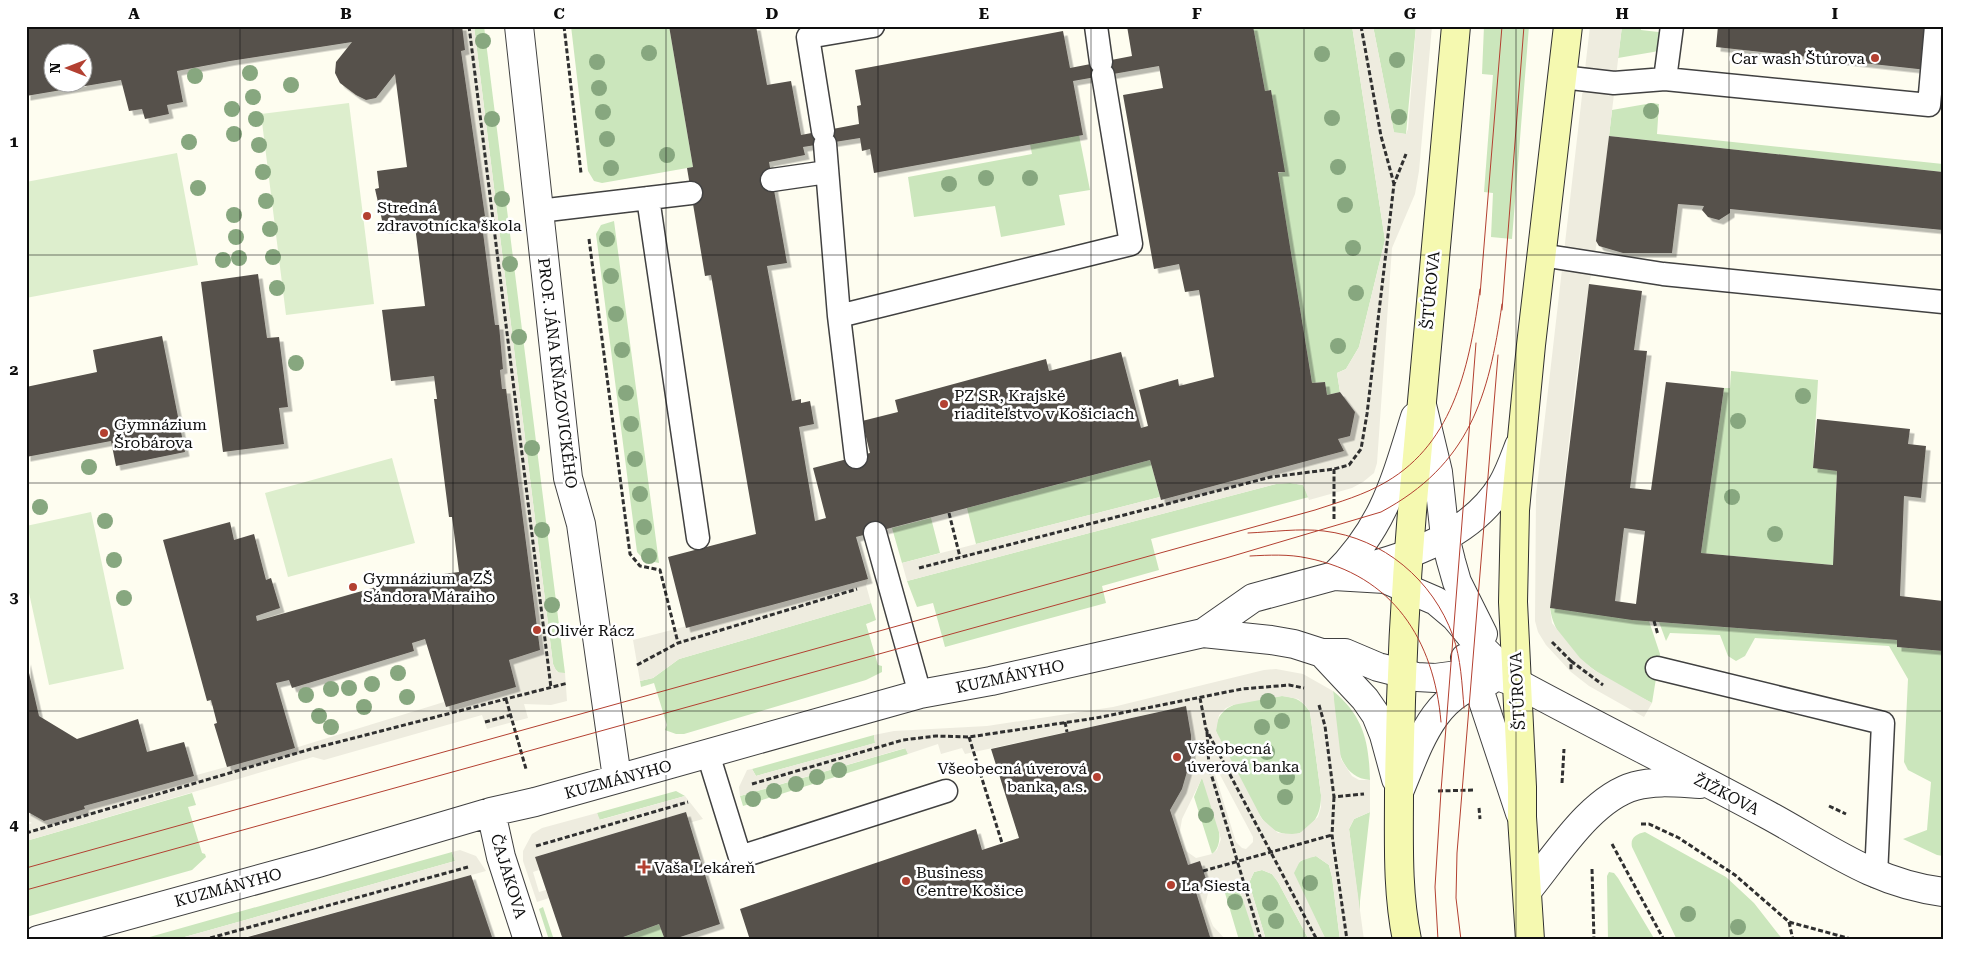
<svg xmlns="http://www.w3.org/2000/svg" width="1969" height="966" viewBox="0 0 1969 966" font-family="'Roboto Serif',serif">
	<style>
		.green { fill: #cbe6bc }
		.pitch { fill: #ddeecd }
		.plaza { fill: #eeecdf; fill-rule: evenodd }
		.building { fill: #56514b; fill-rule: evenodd; filter: url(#shadow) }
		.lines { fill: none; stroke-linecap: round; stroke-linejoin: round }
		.lane-casing { stroke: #414141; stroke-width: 25 }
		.street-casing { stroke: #414141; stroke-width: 30 }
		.secondary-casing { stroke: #303030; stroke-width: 30 }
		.path { stroke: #303030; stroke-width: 3; stroke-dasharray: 5 2.5; stroke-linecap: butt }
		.lane { stroke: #fff; stroke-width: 22 }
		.street { stroke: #fff; stroke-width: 28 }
		.secondary { stroke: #f5f9b0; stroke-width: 28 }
		.tram { stroke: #b34031; stroke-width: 1 }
		.tree { fill: #87a77f }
		.grid { fill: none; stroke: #0e0e0e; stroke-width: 1; stroke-opacity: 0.55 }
		.poi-dot { fill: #b34031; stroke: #fff; stroke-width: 2 }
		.labels { text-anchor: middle; stroke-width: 5; stroke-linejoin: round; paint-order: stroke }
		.poi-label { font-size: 16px; fill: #0e0e0e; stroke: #fff; text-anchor: start }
		.street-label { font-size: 16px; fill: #0e0e0e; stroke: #fff }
		.neatline { fill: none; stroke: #0e0e0e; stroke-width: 2 }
		.grid-label { font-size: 16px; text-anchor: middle; font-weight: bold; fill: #0e0e0e }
	</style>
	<defs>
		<filter id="shadow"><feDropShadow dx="4.5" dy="4.5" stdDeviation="0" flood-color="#0004"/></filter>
	</defs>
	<rect width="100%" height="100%" fill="#fefdf0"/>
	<path class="green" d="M474,26H484L565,673H559L555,669L553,664Z
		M571,26H669L693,167L602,183L594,181L588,171Z
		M1253,26H1352L1385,240L1359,347L1346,369L1337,373L1340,392L1327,395L1325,382L1312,383L1278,173L1284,172L1271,90L1265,91Z
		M1373,26H1416L1406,134L1394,133Z
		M1484,26H1529L1512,239L1491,237L1493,193L1484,192L1493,75L1482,74Z
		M1622,26H1641V30L1667,33L1659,51L1618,58Z
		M1652,103L1659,104L1657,134L1943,164V172L1609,136L1612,110Z
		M1079,135L1090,190L1059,195L1065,225L1001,237L995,206L914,217L908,177L1032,154L1030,144Z
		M614,221L659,563L644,560L637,552L596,234L601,225Z
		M1731,371L1818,380L1813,467L1837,471L1833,565L1701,553L1724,388H1730Z
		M1150,460L1160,497L976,544L967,508Z
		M1290,483L1303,485L1309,497L1151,539L1159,570L1102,586L1106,603L945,647L933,603L917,607L907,581L1276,484Z
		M931,518L940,553L902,563L892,528Z
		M871,603L876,620L866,624L878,665L882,666V672L866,680L684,734H676L665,730L667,725L654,683L641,687L640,681L653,678L679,659Z
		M1550,608L1649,621L1660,654L1652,703C1613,682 1557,657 1550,608Z
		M1659,622L1897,640V647L1943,651V856L1937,855L1903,839L1927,830L1931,782L1908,770L1904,762L1908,679L1889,646L1755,638L1745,656L1736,661L1728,656L1720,635L1670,633L1666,641Z
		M1333,691C1364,716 1369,743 1370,780C1330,777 1336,720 1333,691Z
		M1282,696C1296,697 1303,701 1310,712L1321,795C1321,811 1317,821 1304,831C1294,838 1277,834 1268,826C1257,816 1221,747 1216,731C1216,698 1258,700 1282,696Z
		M874,735L875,743L756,776L752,769Z
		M906,748L908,754L743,806L740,796Z
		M1202,777C1208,796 1231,840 1212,854L1194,797Z
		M676,791L685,796L599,820L597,813Z
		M192,793L196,805L188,807L202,853L205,854L206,857L192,870L26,917V841Z
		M1370,812L1360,901V915L1349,829L1354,819Z
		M1645,832L1726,877L1754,903L1783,940H1677L1632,847C1630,838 1636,834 1645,832Z
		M452,852L455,861L174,940H139Z
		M1316,856L1329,865L1332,877L1340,940H1326L1294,877C1292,863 1304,858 1316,856Z
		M1262,870L1272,874L1278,882L1309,940H1266L1249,883L1254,872Z
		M1609,872L1614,873L1618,878L1655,940H1608L1607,876Z
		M1222,883C1247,886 1250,919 1256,940H1239Z
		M543,907L554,940H549L539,909Z
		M659,924L665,940H615Z"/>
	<path class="pitch" d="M349,103L374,304L286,315L261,114Z
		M177,153L198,265L26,298V182Z
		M392,458L415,543L288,577L265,493Z
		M91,512L124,669L49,685L26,579V526Z"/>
	<path class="plaza" d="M462,26H474L553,664L557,672L565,673L567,701L551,705L524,704L528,718L487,729L482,715L324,760L313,757L26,841V825L32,823L26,820V811L44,821L85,809L84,806L295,748L444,702L446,707L515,687L509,660L540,650L506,389H502L500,370L503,369L499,325H495L481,217L485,216L461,51Z
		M1352,26H1373L1394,132L1406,134L1408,129L1416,26H1432L1419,171L1415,194L1392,248L1377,463L1374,473L1363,482L1352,488L1309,500L1303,485L1290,483L1276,484L907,581L902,563L1160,497L1161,500L1344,451L1338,439L1350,435L1355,412L1340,392L1337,373L1346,369L1359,347L1385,240Z
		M1590,26H1622L1594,264L1589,284L1575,388L1550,608L1552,623L1580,658L1594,670L1652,703L1644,717L1589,686L1571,672L1546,645L1538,632L1535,621L1536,495Z
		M868,579L866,585L871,603L679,659L653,678L640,681L633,640Z
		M1276,669L1303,674L1333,691L1341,759L1352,776L1359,780H1370V812L1354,819L1349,829L1364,940H1340L1332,877L1329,865L1316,856L1300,861L1294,873L1326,940H1309L1278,882L1272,874L1262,870L1254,872L1249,883L1266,940H1256L1240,891L1230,884L1222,883L1217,884L1208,893L1205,906L1213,926L1226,940H1211L1170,810L1182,789L1191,758V735L1186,706L965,754L962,748L941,754L938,744L908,754L905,748L740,796L739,787L747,770L752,769L756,776L875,743L874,735L894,731L987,726L1113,707L1264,670ZM1282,696L1298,699L1305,705L1310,712L1321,795V807L1318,817L1300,833L1292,834L1278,833L1262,819L1216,731L1219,715L1226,708L1233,705ZM1214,771H1218L1253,837V842L1246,849L1242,848L1236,842ZM1202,778L1221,839L1217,850L1212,854L1196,858L1186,851L1179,837L1182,819Z
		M685,796L703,819L689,823L686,812L535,857L539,870L533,872L539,892L546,890L549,898L537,902L523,861V851L532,834L542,828L597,813L600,820Z
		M460,850L476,856L486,871L235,940H174L455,861L452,852Z"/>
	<path class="building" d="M36,26H462L465,50L461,51L485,216L481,217L495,325H499L503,369L500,370L502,389H506L540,650L509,660L516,687L446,707L425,639L412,643L414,651L292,688L289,680L276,683L295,748L227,767L214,724L217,723L211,700L207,701L163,540L230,522L234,540L254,534L266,580L271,578L280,608L256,616L257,621L425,573L427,576L459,572L452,517H449L434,399H437L434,376L391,381L382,310L425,306L415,226L384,229L375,189L379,188L377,171L407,167L395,74L376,98L366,100L356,95L340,83L335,73L336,62L352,42L230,61L177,71L183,102L167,105L169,114L145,119L142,109L129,111L121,80L26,96V28ZM52,52H82V82H52Z
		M669,26H756L767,85L791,81L801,135L859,124L857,106L861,105L855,70L1063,31L1070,68L1132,56L1127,26H1253L1265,91L1271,90L1285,172H1278L1312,383L1325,382L1327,395L1340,392L1355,412L1350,436L1338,439L1344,451L1161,500L1150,460L856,537L868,579L686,628L668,557L756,534L711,275L705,276L687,168L693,167ZM1159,66L1163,88L1123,95L1154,269L1179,264L1185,292L1199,290L1214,377L1179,386L1178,379L1139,390L1148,426L1141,428L1121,352L1049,371L1046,359L895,400L898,412L862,421L870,453L813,468L826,518L815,521L799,427L814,424L810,401L801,403V399L792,401L767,266L787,263L769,162L805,155L803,147L860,138L862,151L870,149L874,173L1083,135L1073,81Z
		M1718,26H1920L1932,27L1927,70L1716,47Z
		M1609,136L1943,172V230L1730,209V213L1719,220L1708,217L1702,210L1704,206L1678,204L1672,253H1623L1599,246L1596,241Z
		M258,274L267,338L279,337L288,407L279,408L284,444L223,452L201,282Z
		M1589,284L1642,291L1634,350L1647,351L1630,488L1651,490L1666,382L1724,388L1701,553L1833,565L1837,471L1813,468L1817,419L1910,429L1908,444L1926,446L1921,498L1904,496L1900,596L1943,601V651L1897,647V640L1632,620L1550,608ZM1624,528L1645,531L1636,604L1615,601Z
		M162,336L185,452L116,466L111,441L26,457V387L97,372L93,350Z
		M26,660L39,716L77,739L138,719L147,752L184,742L194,776L84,806L85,809L44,821L26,811Z
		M1186,706L1191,735V758L1182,789L1170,810L1188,865L1200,861L1208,885L1195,889L1211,940H750L740,909L976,829L982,850L1019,838L991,749Z
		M686,812L720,924L671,940H665L659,924L615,940H563L535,857Z
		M471,875L492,937L489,940H237Z"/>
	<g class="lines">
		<defs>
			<path id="lane" d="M1096,26L1101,62
				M1562,77L1614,83L1665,79L1929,105L1936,26
				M1665,79L1672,26
				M823,131L808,37L873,26
				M825,144L839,316
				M772,180L827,172
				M648,198L698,538
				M539,211L691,193
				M1541,255L1663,274L1943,302
				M856,457L839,316L1131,244L1103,75
				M875,533L920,694
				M1657,668L1883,723L1876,876
				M708,754L740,857L946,791"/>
			<path id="street" d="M519,26L568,478L581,524L617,778
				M1422,405L1438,472L1445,537L1451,561L1457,582L1483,634
				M1355,570C1408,557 1472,535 1502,485C1509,473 1514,459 1519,446
				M1334,576C1384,527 1395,481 1415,417
				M1203,633L1253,598L1334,576L1385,579L1436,601L1455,617L1475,641L1516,682
				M1322,653H1345L1378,667L1417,677L1435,678L1473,673L1492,674L1517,683C1600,728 1685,770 1768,815C1827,847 1873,883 1943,892
				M1465,658L1477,683L1520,813
				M1399,792C1418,747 1433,691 1489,681
				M491,812L501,857L528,940
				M1527,891C1556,856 1591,798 1635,786C1656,780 1679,783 1700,784
				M38,940L318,863L491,812L535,802L920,694L991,681L1203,633L1271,640L1294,644L1322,653L1365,699L1376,715L1384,735L1396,779"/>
			<path id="secondary" d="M1407,940C1397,891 1399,842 1399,793C1400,699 1404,606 1412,512C1426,350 1440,188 1456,26
				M1530,940L1522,817V787L1513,602L1515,510L1531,345L1568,26"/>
		</defs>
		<use href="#lane" class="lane-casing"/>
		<use href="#street" class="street-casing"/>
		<use href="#secondary" class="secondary-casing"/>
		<path class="path" d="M469,26L551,688
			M564,26L581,173
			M1361,26L1381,136L1394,184
			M589,239L630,554L640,566L660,570L678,643
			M1334,469V519
			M949,513L960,557
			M919,568L1271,477L1334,469L1349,465L1361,449L1367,414L1394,184L1406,154
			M1654,621L1658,635
			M1552,642L1571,661V670
			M1571,661L1603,685
			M637,665L678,643L857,589
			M1200,698L1206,729L1317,940
			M506,699L526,769
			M1319,705L1325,726L1334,797L1364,794
			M485,722L511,715
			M1065,722L1067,732
			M1207,732L1209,767L1261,940
			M969,737L1002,843
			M1562,783L1564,749
			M752,784L903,740L936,736L969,737L1096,718L1242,689L1289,685L1304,688
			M1438,791L1474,790
			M1334,797L1332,835L1347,940
			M1829,806L1846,814
			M1479,808L1480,819
			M1641,824H1649L1679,838L1735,875L1789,922L1855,940
			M26,833L311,749L568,683
			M1612,844L1664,940
			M536,846L688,802
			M1592,869L1594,940
			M1203,871L1332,835
			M1789,922L1793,940
			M203,940L468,867"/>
		<use href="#lane" class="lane"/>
		<use href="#street" class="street"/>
		<use href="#secondary" class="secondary"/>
		<path class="tram" d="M1480,295L1502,26
			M1502,310L1524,26
			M1248,533C1273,532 1299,528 1324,531C1383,538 1433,580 1453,636C1461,659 1462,684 1464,708
			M1250,556C1269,555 1289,554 1307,558C1393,575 1434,640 1441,722
			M26,868L1315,510C1339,502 1364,495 1386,482C1455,442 1470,362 1480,289
			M26,890L1226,558L1381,512C1469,465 1489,397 1502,304
			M1438,940L1435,887L1441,791L1476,343
			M1461,940L1456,898L1457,853L1498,355"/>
	</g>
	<g class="tree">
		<circle cx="483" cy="41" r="8"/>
		<circle cx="649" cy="53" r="8"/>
		<circle cx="1322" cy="54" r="8"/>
		<circle cx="1397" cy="60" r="8"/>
		<circle cx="597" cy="62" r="8"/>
		<circle cx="250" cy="73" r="8"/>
		<circle cx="195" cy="76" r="8"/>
		<circle cx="291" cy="85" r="8"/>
		<circle cx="599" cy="88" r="8"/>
		<circle cx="253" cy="97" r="8"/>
		<circle cx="232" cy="109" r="8"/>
		<circle cx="1651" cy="111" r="8"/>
		<circle cx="603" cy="112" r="8"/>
		<circle cx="1399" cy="117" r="8"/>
		<circle cx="1332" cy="118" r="8"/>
		<circle cx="256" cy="119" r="8"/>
		<circle cx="492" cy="119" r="8"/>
		<circle cx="234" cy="134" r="8"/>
		<circle cx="607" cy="139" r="8"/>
		<circle cx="189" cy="142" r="8"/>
		<circle cx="259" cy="145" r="8"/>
		<circle cx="667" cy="155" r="8"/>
		<circle cx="1338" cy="167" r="8"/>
		<circle cx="611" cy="168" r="8"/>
		<circle cx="263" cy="172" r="8"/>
		<circle cx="986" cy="178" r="8"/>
		<circle cx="1030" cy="178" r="8"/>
		<circle cx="949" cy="184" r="8"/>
		<circle cx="198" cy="188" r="8"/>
		<circle cx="502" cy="199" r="8"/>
		<circle cx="266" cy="201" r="8"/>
		<circle cx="1345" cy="205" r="8"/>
		<circle cx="234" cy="215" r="8"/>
		<circle cx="270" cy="229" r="8"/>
		<circle cx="236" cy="237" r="8"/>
		<circle cx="607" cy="239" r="8"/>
		<circle cx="1353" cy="248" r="8"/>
		<circle cx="273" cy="257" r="8"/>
		<circle cx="239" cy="258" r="8"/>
		<circle cx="223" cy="260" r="8"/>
		<circle cx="510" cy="264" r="8"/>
		<circle cx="611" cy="276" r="8"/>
		<circle cx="277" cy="288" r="8"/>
		<circle cx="1356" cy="293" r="8"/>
		<circle cx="616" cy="314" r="8"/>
		<circle cx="519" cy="337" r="8"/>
		<circle cx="1338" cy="346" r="8"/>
		<circle cx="622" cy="350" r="8"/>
		<circle cx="296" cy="363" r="8"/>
		<circle cx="626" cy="393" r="8"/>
		<circle cx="1803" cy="396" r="8"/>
		<circle cx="1738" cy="421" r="8"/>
		<circle cx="631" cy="424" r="8"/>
		<circle cx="532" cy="448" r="8"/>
		<circle cx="635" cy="459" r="8"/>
		<circle cx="89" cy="467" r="8"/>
		<circle cx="640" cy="494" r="8"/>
		<circle cx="1732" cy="497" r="8"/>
		<circle cx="40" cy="507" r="8"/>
		<circle cx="105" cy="521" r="8"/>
		<circle cx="644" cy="527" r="8"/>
		<circle cx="542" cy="530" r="8"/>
		<circle cx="1775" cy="534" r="8"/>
		<circle cx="649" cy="556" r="8"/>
		<circle cx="114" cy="560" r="8"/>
		<circle cx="124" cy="598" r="8"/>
		<circle cx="552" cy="605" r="8"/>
		<circle cx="398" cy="673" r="8"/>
		<circle cx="372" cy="684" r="8"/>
		<circle cx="349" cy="688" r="8"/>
		<circle cx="331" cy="689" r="8"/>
		<circle cx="306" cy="695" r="8"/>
		<circle cx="407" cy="697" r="8"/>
		<circle cx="1268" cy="701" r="8"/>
		<circle cx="364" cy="707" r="8"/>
		<circle cx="319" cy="716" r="8"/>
		<circle cx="1282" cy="721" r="8"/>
		<circle cx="331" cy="727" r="8"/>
		<circle cx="1262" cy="727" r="8"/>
		<circle cx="1267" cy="752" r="8"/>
		<circle cx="839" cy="770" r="8"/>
		<circle cx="817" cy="777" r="8"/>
		<circle cx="1287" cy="777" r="8"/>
		<circle cx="796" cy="784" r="8"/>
		<circle cx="774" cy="791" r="8"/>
		<circle cx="1285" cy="797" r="8"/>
		<circle cx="753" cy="799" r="8"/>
		<circle cx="1206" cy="815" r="8"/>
		<circle cx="1310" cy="883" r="8"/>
		<circle cx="1235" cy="902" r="8"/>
		<circle cx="1270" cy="903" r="8"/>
		<circle cx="1688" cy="914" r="8"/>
		<circle cx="1276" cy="921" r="8"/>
		<circle cx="1738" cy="927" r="8"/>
	</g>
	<path class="grid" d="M240,26V940M453,26V940M666,26V940M878,26V940M1091,26V940M1304,26V940M1516,26V940M1729,26V940M26,255H1943M26,483H1943M26,711H1943"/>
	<g class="poi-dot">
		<circle cx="1875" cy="58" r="5"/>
		<circle cx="367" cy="216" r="5"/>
		<circle cx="944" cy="404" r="5"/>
		<circle cx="104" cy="433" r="5"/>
		<circle cx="353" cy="587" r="5"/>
		<circle cx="537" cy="630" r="5"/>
		<circle cx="1177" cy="757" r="5"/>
		<circle cx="1097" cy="777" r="5"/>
		<path d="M641.5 859.5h5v5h5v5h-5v5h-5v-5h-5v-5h5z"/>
		<circle cx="906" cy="881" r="5"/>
		<circle cx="1171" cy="885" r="5"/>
	</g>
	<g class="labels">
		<g class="poi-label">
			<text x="1865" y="64" text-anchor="end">Car wash Štúrova</text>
			<text x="377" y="213">Stredná<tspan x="377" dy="18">zdravotnícka škola</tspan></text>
			<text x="954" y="401">PZ SR, Krajské<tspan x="954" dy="18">riaditeľstvo v Košiciach</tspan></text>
			<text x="114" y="430">Gymnázium<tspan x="114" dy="18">Šrobárova</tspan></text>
			<text x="363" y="584">Gymnázium a ZŠ<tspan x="363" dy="18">Sándora Máraiho</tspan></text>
			<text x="547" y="636">Olivér Rácz</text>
			<text x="1187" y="754">Všeobecná<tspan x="1187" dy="18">úverová banka</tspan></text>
			<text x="1087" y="774" text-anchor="end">Všeobecná úverová<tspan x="1087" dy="18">banka, a.s.</tspan></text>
			<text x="654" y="873">Vaša Lekáreň</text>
			<text x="916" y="878">Business<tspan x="916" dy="18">Centre Košice</tspan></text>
			<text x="1181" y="891">La Siesta</text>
		</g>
		<g class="street-label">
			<text transform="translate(1430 290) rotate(-85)" y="6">ŠTÚROVA</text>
			<text transform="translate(558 373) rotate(83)" y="6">PROF. JÁNA KŇAZOVICKÉHO</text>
			<text transform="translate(1010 676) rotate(-12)" y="6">KUZMÁNYHO</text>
			<text transform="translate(1517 691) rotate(-93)" y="6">ŠTÚROVA</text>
			<text transform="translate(618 779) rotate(-15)" y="6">KUZMÁNYHO</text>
			<text transform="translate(1727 794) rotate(27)" y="6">ŽIŽKOVA</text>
			<text transform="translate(509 876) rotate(73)" y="6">ČAJAKOVA</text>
			<text transform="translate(228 887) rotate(-15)" y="6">KUZMÁNYHO</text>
		</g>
	</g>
	<rect width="1969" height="966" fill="none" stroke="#ffffff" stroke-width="55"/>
	<g transform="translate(68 68) rotate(270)"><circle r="24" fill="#ffffff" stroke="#9f9f9f"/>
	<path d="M0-4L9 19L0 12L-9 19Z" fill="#b34031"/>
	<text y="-8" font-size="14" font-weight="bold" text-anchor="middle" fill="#0e0e0e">N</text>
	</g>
	<rect x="28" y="28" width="1914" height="910" class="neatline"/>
	<g class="grid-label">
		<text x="134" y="19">A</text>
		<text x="346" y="19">B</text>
		<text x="559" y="19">C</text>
		<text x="772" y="19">D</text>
		<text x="984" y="19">E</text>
		<text x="1197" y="19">F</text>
		<text x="1410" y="19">G</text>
		<text x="1622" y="19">H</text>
		<text x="1835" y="19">I</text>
		<text x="14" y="147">1</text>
		<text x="14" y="375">2</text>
		<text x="14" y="603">3</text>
		<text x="14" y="830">4</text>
	</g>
</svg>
